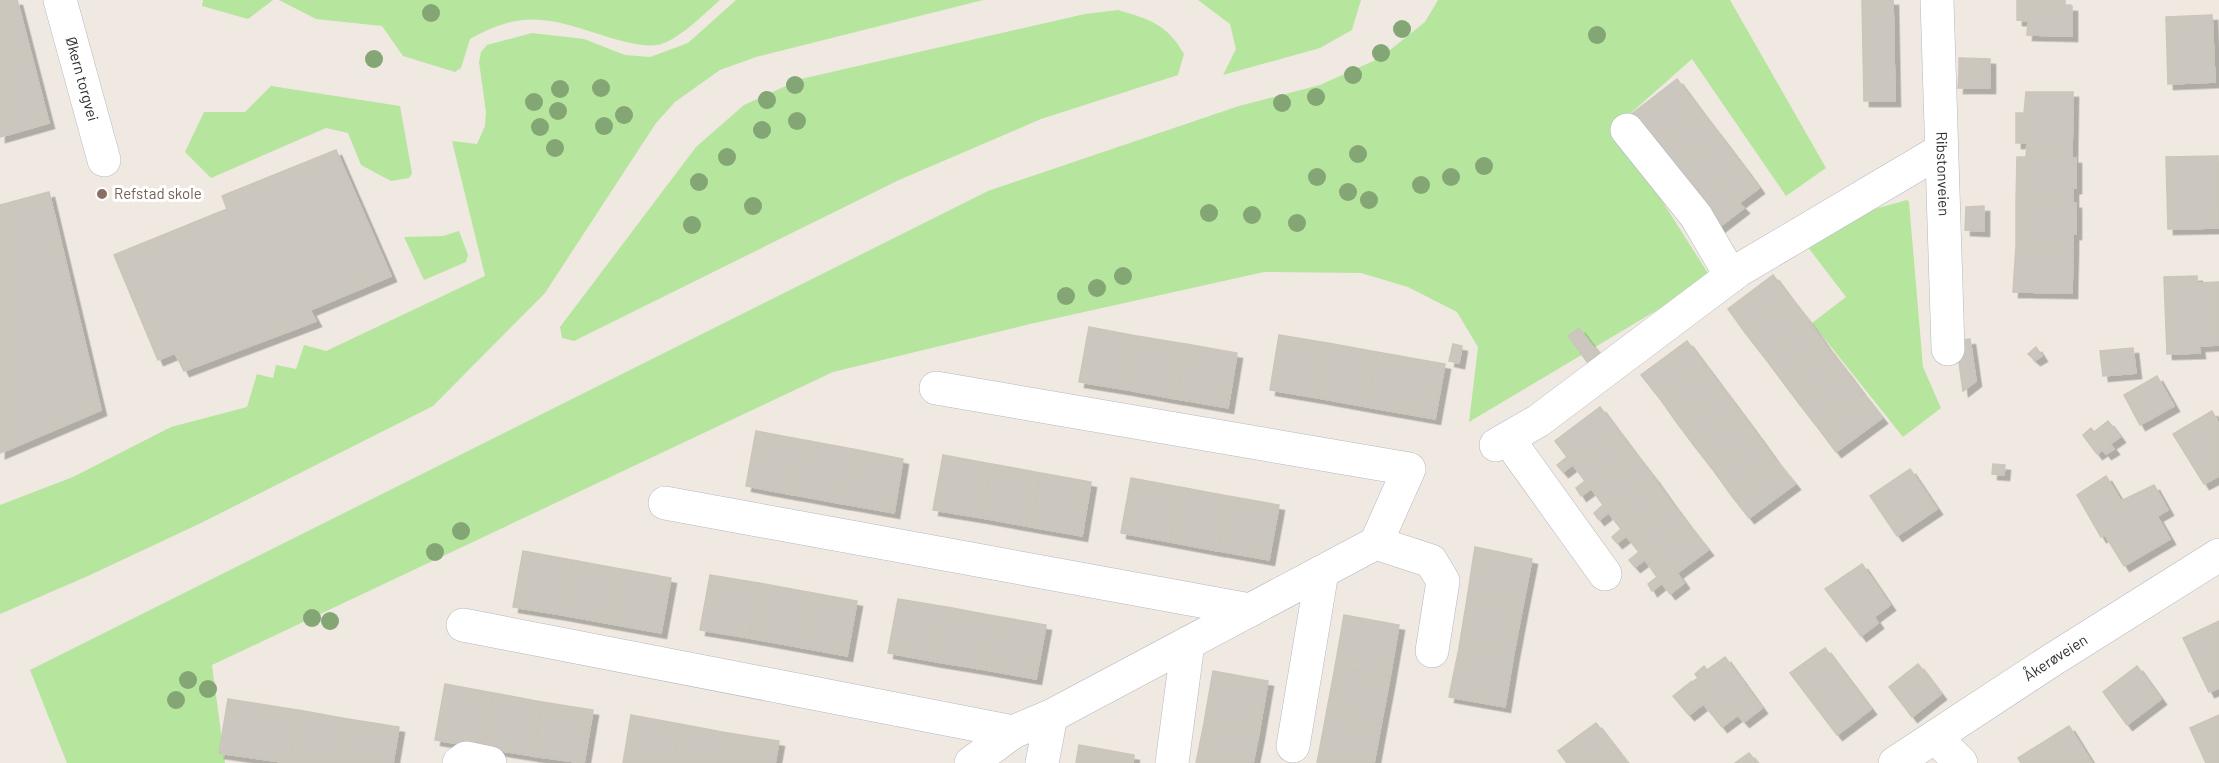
<svg xmlns="http://www.w3.org/2000/svg" width="2219" height="763" viewBox="0 0 2219 763" font-family="Barlow,sans-serif">
	<style>
		.green { fill: #b6e59e }
		.building { fill: #cbc7bf; stroke: #cbc5ba; stroke-width: 1.5; filter: url(#shadow) }
		.lines { fill: none; stroke-linecap: round; stroke-linejoin: round }
		.minor-casing { stroke: #b4b7c1; stroke-width: 34 }
		.minor { stroke: #fff; stroke-width: 33 }
		.tree { fill: #84a574 }
		.education-dot { fill: #8d6e63; stroke: #fff; stroke-width: 2 }
		.labels { text-anchor: middle; stroke-width: 6; stroke-linejoin: round; paint-order: stroke }
		.street-label { font-size: 15px; fill: #2e2e2e; stroke: #fff }
		.education-label { font-size: 15px; fill: #785e54; stroke: #fff; text-anchor: start }
	</style>
	<defs>
		<filter id="shadow"><feDropShadow dx="5.5" dy="5.5" stdDeviation="0" flood-color="#0004"/></filter>
	</defs>
	<rect width="100%" height="100%" fill="#efe9e1"/>
	<path class="green" d="M203,0H273L248,19L202,6Z
		M279,0H720C705,13 677,42 657,45C644,47 624,42 611,38C554,20 526,7 470,39L461,68L455,72L403,56L382,26L316,19Z
		M736,0H983L756,57L720,70L675,102L656,123L545,293L433,406L201,523L88,576L0,614V505L73,477L171,427L247,407L257,374L273,378L276,365L296,369L304,345L326,351L485,276L452,141L477,144L485,126L486,112L479,62L481,52L487,45L532,33L584,39L625,55L650,57L688,43Z
		M1198,0H1361L1352,30L1320,48L1223,75L1236,49L1230,24Z
		M1438,0H1730L1826,168L1786,196L1692,59L1615,127L1711,278L1469,422L1478,347L1457,312L1408,287L1361,273L1264,272L1030,324L833,372L212,665L225,763H67L30,670L988,191L1239,106L1320,85L1380,58L1425,22Z
		M1118,10C1149,19 1167,24 1184,54L1178,75L1041,119L899,180L574,341L562,338L560,327L696,147L744,105L801,79L1085,14Z
		M271,86L400,106L412,173L409,178L391,181L361,165L348,133L326,128L211,178L185,152L204,112H245Z
		M1907,200L1909,202L1923,367L1941,408L1903,437L1812,323L1846,297L1801,238L1839,219Z
		M459,231L468,255L466,262L424,280L404,237L443,236Z"/>
	<path class="building" d="M0,0H17L49,123L0,137Z
		M1862,0H1893L1895,101H1864Z
		M2017,0H2065V6H2072V36L2027,35L2028,21L2017,20Z
		M2212,15L2215,82L2168,84L2166,17Z
		M1959,58L1990,59V74L1959,73Z
		M1959,73L1990,74V88H1958Z
		M1677,79L1703,114L1653,150L1628,117Z
		M2026,92H2073L2072,157H2026L2027,143H2016V113H2024Z
		M1703,114L1720,136L1671,173L1653,150Z
		M1720,136L1742,165L1692,202L1671,173Z
		M336,150L391,276L310,310L316,321L184,371L175,353L158,360L114,255L227,209L222,196Z
		M2218,156L2219,228L2168,229L2166,157Z
		M2017,157L2076,158V188L2073,187V203L2016,201Z
		M1742,165L1759,188L1739,203L1744,208L1714,231L1692,202Z
		M49,192L101,410L0,453V205Z
		M2016,201L2076,203V234H2073V247L2016,246Z
		M1984,206V231L1965,230L1966,207Z
		M2016,246L2073,247L2072,293L2013,292Z
		M1773,275L1791,299L1746,334L1728,309Z
		M2197,276V283L2219,282V345L2199,346L2200,353L2167,354L2164,277Z
		M1791,299L1810,323L1764,357L1746,334Z
		M1810,323L1827,347L1782,381L1764,357Z
		M1089,327L1137,336L1128,390L1079,382Z
		M1579,328L1599,354L1588,363L1568,336Z
		M1279,335L1328,343L1318,398L1270,390Z
		M1137,336L1186,344L1177,399L1128,390Z
		M1970,339L1976,381L1963,391L1956,341Z
		M1687,341L1705,365L1660,399L1641,375Z
		M1328,343L1377,352L1367,407L1318,398Z
		M1186,344L1237,353L1228,408L1177,399Z
		M1453,344L1462,346L1459,363L1449,361Z
		M1827,347L1845,370L1800,405L1782,381Z
		M2036,347L2042,356L2035,360L2028,354Z
		M2133,348L2136,373L2103,376L2100,351Z
		M1377,352L1445,364L1435,419L1367,407Z
		M1705,365L1723,389L1677,423L1660,399Z
		M1845,370L1863,394L1818,428L1800,405Z
		M2157,376L2174,406L2140,425L2124,395Z
		M1723,389L1741,413L1695,447L1677,423Z
		M1863,394L1882,418L1836,452L1818,428Z
		M1600,407L1618,431L1563,472L1557,465L1567,457L1555,441Z
		M2212,411L2219,424V476L2204,484L2173,434Z
		M1741,413L1758,436L1713,470L1695,447Z
		M2108,421L2120,437L2110,444L2114,449L2106,454L2103,450L2097,454L2083,435L2091,428L2094,432Z
		M756,431L804,440L795,495L746,486Z
		M1618,431L1636,455L1581,496L1576,488L1585,481L1573,465Z
		M1758,436L1776,461L1731,495L1713,470Z
		M804,440L853,449L844,504L795,495Z
		M853,449L903,459L894,513L844,504Z
		M943,455L992,464L982,518L933,510Z
		M1636,455L1654,478L1599,520L1594,513L1603,505L1591,488Z
		M1776,461L1795,484L1749,518L1731,495Z
		M992,464L1041,473L1031,527L982,518Z
		M1993,464L2005,465L2004,475L1992,474Z
		M1910,469L1937,509L1897,536L1870,496Z
		M1041,473L1091,482L1082,536L1031,527Z
		M2106,476L2121,501L2154,485L2168,510L2157,516L2170,539L2124,566L2105,535L2101,537L2077,495Z
		M1131,478L1180,487L1170,542L1121,533Z
		M1654,478L1671,502L1617,543L1612,537L1621,529L1608,512Z
		M1180,487L1228,496L1219,551L1170,542Z
		M1228,496L1279,505L1269,560L1219,551Z
		M1671,502L1689,526L1635,567L1629,560L1639,552L1626,536Z
		M1689,526L1708,550L1677,573L1684,583L1670,594L1662,583L1652,591L1648,584L1657,577L1645,560Z
		M1475,547L1532,559L1522,610L1467,599Z
		M523,551L572,560L562,615L513,607Z
		M572,560L621,569L611,624L562,615Z
		M1862,564L1890,605L1874,617L1878,623L1861,636L1825,589Z
		M621,569L671,578L661,633L611,624Z
		M710,575L759,583L749,638L700,630Z
		M759,583L808,592L798,647L749,638Z
		M808,592L857,601L847,656L798,647Z
		M898,599L947,607L937,662L888,653Z
		M1467,599L1522,610L1513,658L1459,648Z
		M947,607L995,616L986,670L937,662Z
		M1344,615L1399,625L1390,677L1335,667Z
		M995,616L1046,625L1036,679L986,670Z
		M2219,621V688L2209,692L2183,638Z
		M1459,648L1513,658L1505,707L1449,697Z
		M1825,648L1871,709L1837,735L1790,673Z
		M1725,657L1762,708L1744,722L1738,715L1722,727L1688,685L1698,678L1695,674L1704,666L1707,670Z
		M1918,664L1941,694L1912,717L1889,687Z
		M2137,666L2161,699L2127,725L2103,692Z
		M1335,667L1390,677L1381,725L1326,715Z
		M1213,671L1268,681L1259,733L1204,723Z
		M1692,681L1688,685L1703,704L1689,715L1673,696Z
		M445,684L494,693L484,748L435,740Z
		M494,693L542,702L533,756L484,748Z
		M228,699L298,710L289,763L219,753Z
		M542,702L593,710L584,763L533,756Z
		M298,710L348,719L340,763H289Z
		M631,715L680,724L673,763H623Z
		M1326,715L1381,725L1374,763H1317Z
		M2219,715V763H2206L2190,728Z
		M348,719L399,727L393,763H340Z
		M1204,723L1259,733L1253,763H1196Z
		M1596,723L1627,763H1567L1558,751Z
		M680,724L728,733L723,763H673Z
		M2069,726L2092,763H2021L2018,758Z
		M728,733L779,741L775,763H723Z
		M1079,745L1134,755L1133,763H1076Z
		M1749,753L1757,763H1735Z"/>
	<g class="lines">
		<defs>
			<g id="minor">
				<path id="s1" d="M60,0L104,160"/>
				<path id="s2" d="M1937,0L1948,349"/>
				<path d="M1627,130L1696,216L1731,276"/>
				<path d="M936,388L1409,469L1376,543L1051,716L1013,732L971,763"/>
				<path d="M1508,439L1605,574"/>
				<path d="M1496,445L1538,421L1739,270L1940,151"/>
				<path d="M665,503L1250,610"/>
				<path d="M1376,543L1431,561L1443,581L1432,651"/>
				<path d="M463,625L1013,732"/>
				<path d="M1935,737L1961,763"/>
				<path d="M1293,746L1322,572"/>
				<path d="M459,763L466,758L490,763"/>
				<path d="M1042,763L1051,716"/>
				<path d="M1172,763L1188,643"/>
				<path id="s3" d="M1895,763L2052,660L2219,555"/>
			</g>
		</defs>
		<use href="#minor" class="minor-casing"/>
		<use href="#minor" class="minor"/>
	</g>
	<g class="tree">
		<circle cx="431" cy="13" r="9"/>
		<circle cx="1402" cy="29" r="9"/>
		<circle cx="1597" cy="35" r="9"/>
		<circle cx="1381" cy="53" r="9"/>
		<circle cx="374" cy="59" r="9"/>
		<circle cx="1353" cy="75" r="9"/>
		<circle cx="795" cy="85" r="9"/>
		<circle cx="601" cy="88" r="9"/>
		<circle cx="560" cy="89" r="9"/>
		<circle cx="1316" cy="97" r="9"/>
		<circle cx="767" cy="100" r="9"/>
		<circle cx="534" cy="102" r="9"/>
		<circle cx="1282" cy="103" r="9"/>
		<circle cx="558" cy="111" r="9"/>
		<circle cx="624" cy="115" r="9"/>
		<circle cx="797" cy="121" r="9"/>
		<circle cx="604" cy="126" r="9"/>
		<circle cx="540" cy="127" r="9"/>
		<circle cx="762" cy="130" r="9"/>
		<circle cx="555" cy="148" r="9"/>
		<circle cx="1358" cy="154" r="9"/>
		<circle cx="727" cy="157" r="9"/>
		<circle cx="1484" cy="166" r="9"/>
		<circle cx="1317" cy="177" r="9"/>
		<circle cx="1451" cy="177" r="9"/>
		<circle cx="699" cy="182" r="9"/>
		<circle cx="1421" cy="185" r="9"/>
		<circle cx="1348" cy="192" r="9"/>
		<circle cx="1369" cy="200" r="9"/>
		<circle cx="753" cy="206" r="9"/>
		<circle cx="1209" cy="213" r="9"/>
		<circle cx="1252" cy="215" r="9"/>
		<circle cx="1297" cy="223" r="9"/>
		<circle cx="692" cy="225" r="9"/>
		<circle cx="1123" cy="276" r="9"/>
		<circle cx="1097" cy="288" r="9"/>
		<circle cx="1066" cy="296" r="9"/>
		<circle cx="461" cy="531" r="9"/>
		<circle cx="435" cy="552" r="9"/>
		<circle cx="312" cy="618" r="9"/>
		<circle cx="330" cy="621" r="9"/>
		<circle cx="188" cy="680" r="9"/>
		<circle cx="208" cy="689" r="9"/>
		<circle cx="176" cy="700" r="9"/>
	</g>
	<circle class="education-dot" cx="102" cy="194" r="6"/>
	<g class="labels">
		<g class="street-label">
			<text dy="5" stroke="none"><textPath href="#s1" startOffset="82">Økern torgvei</textPath></text>
			<text dy="5" stroke="none"><textPath href="#s2" startOffset="174">Ribstonveien</textPath></text>
			<text dy="5" stroke="none"><textPath href="#s3" startOffset="192">Åkerøveien</textPath></text>
		</g>
		<g class="education-label">
			<text x="114" y="199">Refstad skole</text>
		</g>
	</g>
</svg>
